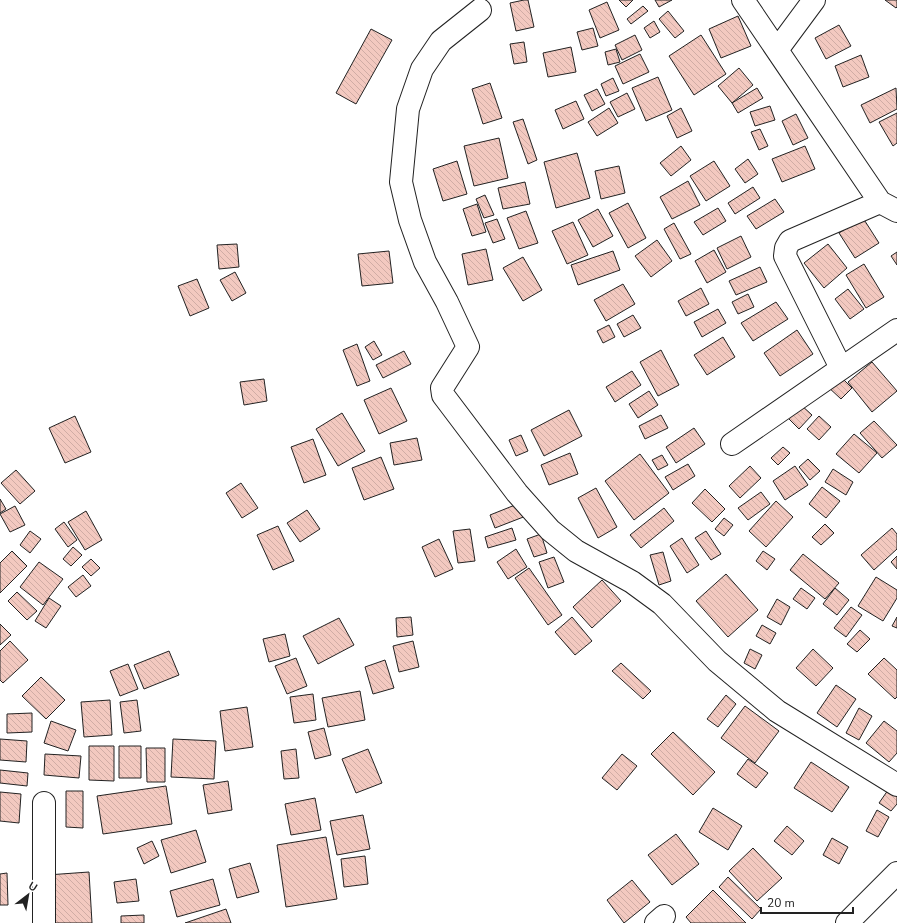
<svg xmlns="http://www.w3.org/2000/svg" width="897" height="923" viewBox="0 0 897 923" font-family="'Nunito Sans',sans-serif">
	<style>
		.building { fill: url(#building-back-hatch); stroke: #222 }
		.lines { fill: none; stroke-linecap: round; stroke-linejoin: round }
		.minor-casing { stroke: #222; stroke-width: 24 }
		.minor { stroke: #fff; stroke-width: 22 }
	</style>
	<defs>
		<pattern id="building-back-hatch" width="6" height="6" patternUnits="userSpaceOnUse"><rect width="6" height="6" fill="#f3c9c0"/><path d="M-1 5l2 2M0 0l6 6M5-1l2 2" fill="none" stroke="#d0aca5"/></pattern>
	</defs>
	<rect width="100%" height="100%" fill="#fff"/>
	<path class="building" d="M524,0H528L534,27L516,31L510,3Z
		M619,0H633L626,7Z
		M655,0H672L659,7Z
		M885,0H897V7L896,8Z
		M607,2L619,30L600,38L589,10Z
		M643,6L648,11L631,24L627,19Z
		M668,11L684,31L675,38L659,19Z
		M738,16L751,46L721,58L709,29Z
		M654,21L660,32L650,38L644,28Z
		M839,25L851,46L826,59L815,38Z
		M593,28L598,46L582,50L577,32Z
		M371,29L392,40L356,104L336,93Z
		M635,35L642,50L622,60L615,45Z
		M701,35L726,74L694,95L669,56Z
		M524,42L527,62L514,64L510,44Z
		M571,47L576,72L548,77L543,53Z
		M616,49L620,62L608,65L605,52Z
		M640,54L649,72L623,84L615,66Z
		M861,55L869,77L843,87L835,66Z
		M739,68L753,85L732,103L718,86Z
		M658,77L672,110L646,121L632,88Z
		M613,78L619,91L606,96L601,84Z
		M490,83L502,118L483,124L472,89Z
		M757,88L763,98L738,113L732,103Z
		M896,88L897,109L870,123L861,105Z
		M597,89L605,104L592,111L584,95Z
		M627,93L635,109L618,117L610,102Z
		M576,101L584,119L563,129L555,110Z
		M770,106L775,120L755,126L750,112Z
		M609,108L618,123L597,136L588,122Z
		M681,108L692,131L677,138L667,116Z
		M897,113V143L893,146L879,122Z
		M796,114L808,138L793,145L782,121Z
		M523,119L537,160L528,164L513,122Z
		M760,129L768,146L759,150L751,132Z
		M499,138L508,178L474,186L464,146Z
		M681,146L691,160L671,176L660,163Z
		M805,146L815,169L782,182L772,159Z
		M577,153L590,198L556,208L544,162Z
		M748,159L758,174L745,183L735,169Z
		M457,161L467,194L443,201L433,169Z
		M714,161L730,186L706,201L690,176Z
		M619,166L625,193L601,199L595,171Z
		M688,181L700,205L672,219L660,197Z
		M525,182L530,204L503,209L498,188Z
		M753,187L760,198L735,214L728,203Z
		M485,195L494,215L484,218L476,199Z
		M775,199L784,212L756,229L747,216Z
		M628,203L646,238L628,248L609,213Z
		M477,204L486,232L472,236L463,209Z
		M718,208L726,221L703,235L694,222Z
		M598,209L613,236L593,247L578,220Z
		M526,211L538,243L519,249L507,218Z
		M863,218L879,243L855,258L839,233Z
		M497,219L505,239L493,243L485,223Z
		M573,222L588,255L567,264L552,231Z
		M674,223L691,254L680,259L664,229Z
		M741,236L751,257L727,269L717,248Z
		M657,240L672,261L651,277L635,256Z
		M237,244L239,267L219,269L217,245Z
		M828,244L847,268L824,288L804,263Z
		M486,249L493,280L468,285L462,254Z
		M714,250L726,272L707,283L695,261Z
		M389,251L393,283L362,286L358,254Z
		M613,251L620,270L578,285L571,265Z
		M897,252V265L891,256Z
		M523,257L542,290L523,301L503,268Z
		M864,264L884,297L866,308L846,275Z
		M760,267L767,282L736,295L729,281Z
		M235,272L246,293L232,301L220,280Z
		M197,279L209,308L190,316L178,286Z
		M623,284L635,304L606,321L594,300Z
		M701,288L709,304L686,316L678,301Z
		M848,289L864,309L850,319L835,299Z
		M748,294L754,307L738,314L732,302Z
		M776,302L788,319L753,341L741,323Z
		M718,309L726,323L702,337L694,322Z
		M633,315L641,328L624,337L617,324Z
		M609,325L615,337L603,343L597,331Z
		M797,330L813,354L780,376L764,353Z
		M723,337L735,357L707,375L694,355Z
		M374,341L382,355L373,360L365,347Z
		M357,344L370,381L357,386L343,350Z
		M661,350L679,385L658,396L640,362Z
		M404,351L411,364L383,378L376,365Z
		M872,362L897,391L872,412L848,382Z
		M632,371L641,385L615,402L606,387Z
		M838,374L852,388L841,399L827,386Z
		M264,379L267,401L244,405L240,382Z
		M391,388L407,421L379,434L364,400Z
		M649,391L658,405L638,418L629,404Z
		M800,404L812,415L799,429L787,417Z
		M569,410L582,436L544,456L531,430Z
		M342,413L365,451L338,466L316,429Z
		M661,415L668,428L645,439L639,426Z
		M75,416L91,452L65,463L49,428Z
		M819,416L831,427L819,440L807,429Z
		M874,421L897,445L882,458L860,433Z
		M694,428L705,444L676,463L666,447Z
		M854,434L877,453L859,473L836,454Z
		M521,435L528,451L516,456L509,440Z
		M417,438L422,460L394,465L390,443Z
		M313,439L326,475L304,483L291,447Z
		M783,447L790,453L778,465L771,458Z
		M570,453L578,474L549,485L541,465Z
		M640,454L669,493L634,520L605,481Z
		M662,455L668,465L658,470L652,460Z
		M381,457L394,489L364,500L352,468Z
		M808,459L820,471L810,480L799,467Z
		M688,464L695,476L673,490L665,477Z
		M750,466L761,478L740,498L729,486Z
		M795,466L808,485L785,500L773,481Z
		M833,469L853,482L846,495L825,482Z
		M16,470L35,491L20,504L1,483Z
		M241,483L258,508L242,518L226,493Z
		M822,487L840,501L826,518L809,504Z
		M596,488L617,527L598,538L578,498Z
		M705,489L725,509L712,522L692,503Z
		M761,492L770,504L748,520L738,508Z
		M0,499L6,509L0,513Z
		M776,501L793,517L766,547L749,531Z
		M520,503L526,516L495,528L490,515Z
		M15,506L25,525L10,532L0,514Z
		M664,508L674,521L641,548L630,535Z
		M307,510L320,529L300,542L287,523Z
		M86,511L102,540L85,550L68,522Z
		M724,518L733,525L724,536L715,529Z
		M64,522L77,540L68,547L55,529Z
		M825,524L834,533L821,545L812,537Z
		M278,526L294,561L273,570L257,535Z
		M512,528L516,540L488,548L485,537Z
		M892,528L897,534V549L874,570L861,555Z
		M470,529L475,561L458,563L453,531Z
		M30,531L41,539L30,553L20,545Z
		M706,531L721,554L711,560L695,538Z
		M541,534L547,553L534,557L527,539Z
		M682,538L699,565L687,573L670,546Z
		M439,539L453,569L435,577L422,547Z
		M73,547L82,555L71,566L63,559Z
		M516,549L527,567L508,579L497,562Z
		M12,551L27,566L0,593V563Z
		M763,551L775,559L767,570L756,561Z
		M663,552L671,581L659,585L650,555Z
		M803,554L839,583L825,599L790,570Z
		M897,556V569L891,562Z
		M554,557L564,582L548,588L539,562Z
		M91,559L100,568L91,576L82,567Z
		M39,562L63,579L43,605L20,587Z
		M529,568L562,615L548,625L515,578Z
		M726,574L758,610L728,637L696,601Z
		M83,575L91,586L76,597L68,587Z
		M876,577L897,590V598L883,621L858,606Z
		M602,580L621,601L592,628L573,607Z
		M801,588L815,598L807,609L793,599Z
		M835,588L849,600L837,615L823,604Z
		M17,592L37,611L27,620L8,601Z
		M49,598L61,606L46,628L35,621Z
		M777,599L790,607L781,625L767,617Z
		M851,607L862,615L846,637L834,628Z
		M411,617L413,635L397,637L396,618Z
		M572,617L592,641L575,655L555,632Z
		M897,617V628L892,626Z
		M339,618L354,645L318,664L303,636Z
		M0,624L11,635L0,645Z
		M762,625L776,633L770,644L756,636Z
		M860,630L870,639L857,652L847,644Z
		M285,634L290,656L269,662L263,639Z
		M10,641L28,660L3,683L0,680V651Z
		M413,641L419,667L399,672L393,646Z
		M750,649L762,655L755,669L744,663Z
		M813,649L833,668L816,686L796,668Z
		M169,651L179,675L144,689L134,665Z
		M296,658L307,686L287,694L275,666Z
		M884,658L897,670V697L895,699L868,674Z
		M385,660L394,688L373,694L365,667Z
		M621,663L651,691L643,699L612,671Z
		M128,664L138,689L120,696L110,671Z
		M41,677L65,700L46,719L22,696Z
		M836,685L856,699L837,727L817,713Z
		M360,691L365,720L328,727L322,698Z
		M313,694L316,720L294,723L290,697Z
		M726,695L736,704L718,727L707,719Z
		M110,700L112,735L84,737L81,702Z
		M137,700L141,731L124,733L120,702Z
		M745,706L779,731L755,763L721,738Z
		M247,707L253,747L225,751L220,711Z
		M859,708L872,716L859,740L846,733Z
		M32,713V732L7,733V714Z
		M51,721L76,730L68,751L44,743Z
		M884,721L897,731V753L889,762L866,743Z
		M324,728L331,755L315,759L308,732Z
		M673,732L715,772L693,795L651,754Z
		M0,739L27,741L26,762L0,760Z
		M173,739L216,741L214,779L171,777Z
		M89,746H114V781L89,780Z
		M119,746H141V778H119Z
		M146,748H165V782H147Z
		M296,749L299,778L284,779L281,751Z
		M368,749L382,783L356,793L342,759Z
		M45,754L81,756L79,778L44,775Z
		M622,754L637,766L617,790L602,778Z
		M748,759L768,773L756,788L737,774Z
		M811,762L849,787L832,812L794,788Z
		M0,770L28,773L27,786L0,783Z
		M228,781L232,810L208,814L203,785Z
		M893,783L897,786V804L891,811L879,803Z
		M166,786L172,824L103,834L97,796Z
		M66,791H83V828L66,827Z
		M0,792L21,794L19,823L0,821Z
		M315,798L321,830L291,835L285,804Z
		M713,808L742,826L728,850L699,832Z
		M877,810L889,817L878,837L866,831Z
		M363,815L370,849L337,855L330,821Z
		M787,826L804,841L792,855L774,841Z
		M196,830L206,862L171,873L161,840Z
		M676,834L699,864L672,885L648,855Z
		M326,837L337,899L286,907L277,845Z
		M832,838L848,847L839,864L823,855Z
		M152,841L159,856L144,864L137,848Z
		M753,848L782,878L757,901L729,871Z
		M365,856L368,884L344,887L341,859Z
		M250,863L259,892L237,898L229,869Z
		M89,872L92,923H50L47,875Z
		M7,873L8,905H0V874Z
		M728,877L761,909L752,919L719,887Z
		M136,879L139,901L117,903L114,882Z
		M213,879L220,905L177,917L170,891Z
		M632,880L650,902L624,923L607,900Z
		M713,890L746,923H691L686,917Z
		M226,909L231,923H185Z
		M144,915V923H121V916Z"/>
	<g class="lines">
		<defs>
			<path id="minor" d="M743,0L880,202L897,211
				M480,10L441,41L422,69L408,109L401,182L410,220L425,262L447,302L468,347L442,388L443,395L517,493L550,530L576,551L632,582L662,604L717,661L777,711L897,785
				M777,50L814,0
				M841,368L785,256L786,248L790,241L880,202
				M732,444L897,330
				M44,923V803
				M656,923L664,916
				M847,923L897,873"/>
		</defs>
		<use href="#minor" class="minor-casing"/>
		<use href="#minor" class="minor"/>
	</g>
	<g transform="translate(28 895) rotate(31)" stroke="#ffffff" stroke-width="3" paint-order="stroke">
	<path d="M0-3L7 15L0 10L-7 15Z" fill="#222222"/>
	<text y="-6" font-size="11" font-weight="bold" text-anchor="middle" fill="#222222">U</text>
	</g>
	<path d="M761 907v6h92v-6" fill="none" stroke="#222222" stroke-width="2"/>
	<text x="767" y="907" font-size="12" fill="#222222" stroke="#ffffff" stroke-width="3" paint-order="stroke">20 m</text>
</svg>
